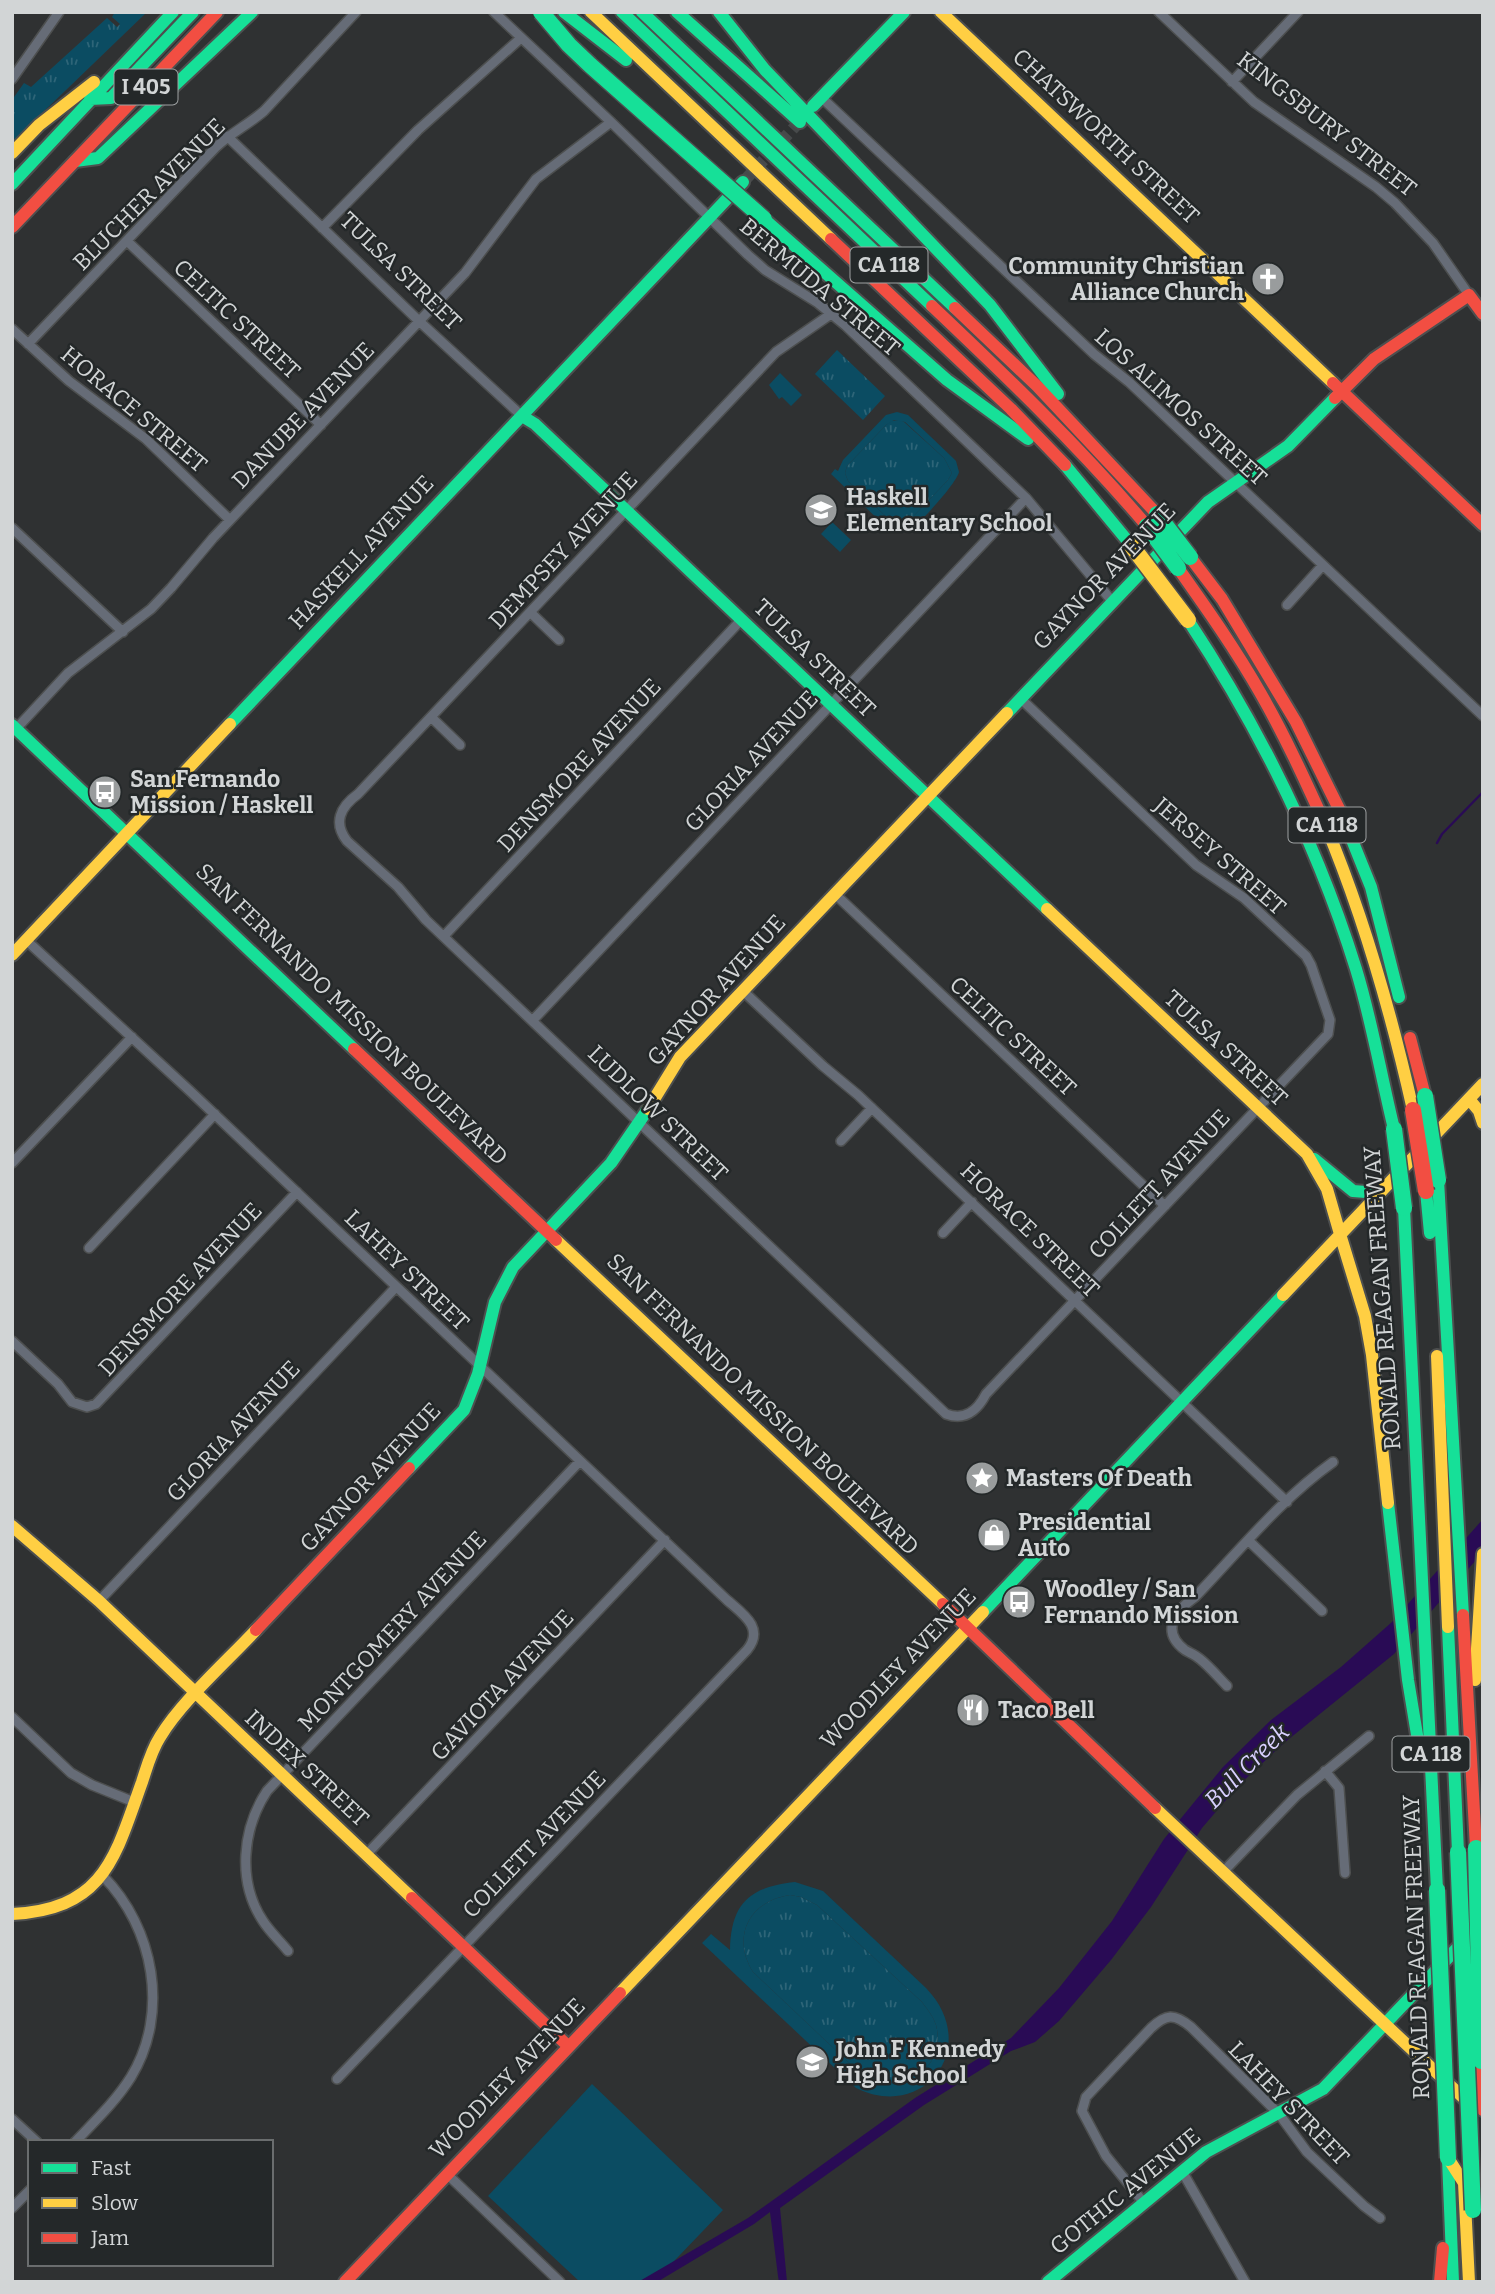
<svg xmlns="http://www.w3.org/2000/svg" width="1495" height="2294" viewBox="0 0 1495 2294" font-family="Bitter,serif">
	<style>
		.grass { fill: url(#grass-tufts) }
		.park { fill: #0b4c62; fill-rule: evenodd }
		.water { fill: #290b55 }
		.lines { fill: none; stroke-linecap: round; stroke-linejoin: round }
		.stream { stroke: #290b55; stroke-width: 2.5 }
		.secondary-tunnel { stroke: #474a4b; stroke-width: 12; stroke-dasharray: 12 6; stroke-linecap: butt }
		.street-casing { stroke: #4d4f4f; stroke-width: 12 }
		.fast-casing { stroke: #4d4f4f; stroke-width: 16 }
		.slow-casing { stroke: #4d4f4f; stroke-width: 16 }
		.jam-casing { stroke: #4d4f4f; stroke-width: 16 }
		.street { stroke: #666c77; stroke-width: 9 }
		.fast { stroke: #16e098; stroke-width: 12 }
		.slow { stroke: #ffcf43; stroke-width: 12 }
		.jam { stroke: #f24e42; stroke-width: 12 }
		.fast-bridge-casing { stroke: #4d4f4f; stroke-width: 19; stroke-linecap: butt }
		.slow-bridge-casing { stroke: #4d4f4f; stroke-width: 19; stroke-linecap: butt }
		.jam-bridge-casing { stroke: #4d4f4f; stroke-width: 19; stroke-linecap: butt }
		.fast-bridge { stroke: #16e098; stroke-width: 16 }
		.slow-bridge { stroke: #ffcf43; stroke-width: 16 }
		.jam-bridge { stroke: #f24e42; stroke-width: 16 }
		.labels { text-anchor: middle; stroke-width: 5; stroke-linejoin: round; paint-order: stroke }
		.shield { fill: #242829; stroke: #9ea1a2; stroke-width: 2 }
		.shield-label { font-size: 21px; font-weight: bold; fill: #d2d5d6 }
		.street-label { font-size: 23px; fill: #d2d5d6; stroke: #242829 }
		.poi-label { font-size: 23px; font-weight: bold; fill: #d2d5d6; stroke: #242829; text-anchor: start }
		.water-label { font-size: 24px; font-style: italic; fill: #d8d0fe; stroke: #242829 }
	</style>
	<defs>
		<pattern id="grass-tufts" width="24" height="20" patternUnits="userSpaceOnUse" patternTransform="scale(1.75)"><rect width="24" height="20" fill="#0b4c62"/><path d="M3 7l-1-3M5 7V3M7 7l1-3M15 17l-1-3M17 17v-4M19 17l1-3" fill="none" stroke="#2e6578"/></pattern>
	</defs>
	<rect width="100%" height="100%" fill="#2f3132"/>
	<path class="grass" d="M115,12H147L12,142V100L24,83L31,87L107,18L117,27L120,24L112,17Z
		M837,350L885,396L863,420L815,374Z
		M900,420L904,422L944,458L952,473L948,480L908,522L902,525L893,523L848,481L845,473L847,466L886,425L891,421Z
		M790,1895L801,1897L817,1905L922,2002C927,2009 933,2016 936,2025C948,2071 898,2096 862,2075L753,1972C731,1937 749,1901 790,1895Z"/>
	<path class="park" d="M780,373L802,395L791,406L782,397L779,399L769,385Z
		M897,412L908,415L952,457L956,461L959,472C956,484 919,525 908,531C901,534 894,532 887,528L831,474L835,469L838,471L843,460L886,415ZM894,420L905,422L944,458L952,473L948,480L908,522L902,525L893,523L848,481L845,473L847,466L886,425Z
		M832,522L851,540L840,552L821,534Z
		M795,1882L823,1891L926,1988C982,2046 925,2122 856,2088L702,1943L711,1934L730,1950C731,1904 749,1887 795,1882ZM790,1895L801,1897L817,1905L922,2002C927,2009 933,2016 936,2025C948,2071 898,2096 862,2075L753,1972C731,1937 749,1901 790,1895Z
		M592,2084L723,2210L654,2282H580L488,2196Z"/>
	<path class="water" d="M1483,1519V1552L1394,1654L1284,1743L1237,1787L1202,1828L1151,1907L1111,1960L1059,2021L1035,2042L1011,2051L924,2105L780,2208L787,2282H779L778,2276L770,2212L754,2224L657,2282H638L748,2218L915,2098L1011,2038L1059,1988L1112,1921L1164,1839L1223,1767L1271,1720L1341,1667L1392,1622Z"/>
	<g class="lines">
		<path class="stream" d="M1437,843L1442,834L1483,792"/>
		<path class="secondary-tunnel" d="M743,182L804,117"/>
		<defs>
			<path id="street" d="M494,12L611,122L748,255L765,270L818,303L845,325L1026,498L1112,601
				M1159,12L1254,102L1376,187L1395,203L1433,243L1469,295
				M12,79L59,12
				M1232,82L1298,12
				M822,98L1094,354L1129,382L1483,716
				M227,136L419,321L522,416
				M322,228L418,130L521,38
				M127,241L321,425
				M831,314L776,352L358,794C340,807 333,823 347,841L398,887L426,920L946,1414C965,1421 977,1411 986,1394L1328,1034L1330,1020L1311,965L1306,956L1244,898L1196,865L1020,698
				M12,329L69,381L146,439L230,520
				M28,344L216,147C231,133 249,124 264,111L356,12
				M12,528L123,632
				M1287,605L1323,565
				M531,613L559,640
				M431,717L460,745
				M16,729L68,673L151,609L171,588L213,538L465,273L536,179L611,122
				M835,894L1165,1206
				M444,936L742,619
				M26,940L190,1091L727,1600C743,1614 765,1628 747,1650L337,2079
				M743,991L823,1066L858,1095L1287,1502
				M533,1020L1026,498
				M841,1141L872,1108
				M12,1163L132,1037
				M943,1233L972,1202
				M89,1248L215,1114
				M12,1341L58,1384L72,1402L87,1407L96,1404L297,1192
				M1249,1541L1322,1611
				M99,1601L396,1287
				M1227,1686C1218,1677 1210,1667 1200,1659C1195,1655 1190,1653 1185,1650C1160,1631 1175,1611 1195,1597C1239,1551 1281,1499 1333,1462
				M12,1717L71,1773L92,1785L134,1802
				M1325,1771L1339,1788L1345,1873
				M366,1855L665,1540
				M1223,1872L1297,1795L1369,1736
				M288,1951C280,1941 270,1932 263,1921C237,1882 242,1829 267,1791L580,1461
				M12,2119L37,2142
				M75,2142C95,2121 116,2101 131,2077C170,2013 154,1928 103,1876
				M1182,2171L1245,2282
				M447,2174L560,2282
				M1144,2203L1106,2156L1082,2111L1086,2097L1151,2028C1166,2014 1174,2013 1191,2027L1279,2114L1307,2152L1364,2206L1380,2218
				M12,2208L30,2190"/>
			<path id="fast" d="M564,12L626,60
				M622,12L932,306
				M642,12L955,308
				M677,12L800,122
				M719,12L765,70L990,305L1058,394
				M90,99L111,98L193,12
				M813,106L904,12
				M75,161L98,158L252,12
				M12,184L173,12
				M764,219L947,380L1028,439
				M522,416L535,424L1047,909
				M1065,465L1131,545
				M1188,620C1260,729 1317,844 1356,969C1372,1021 1381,1076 1394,1129
				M1007,713L1208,502L1288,446L1335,398
				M230,724L743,182
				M12,725L354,1049
				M1342,815L1371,887L1399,997
				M1314,1159L1353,1191L1379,1193
				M1438,1180L1463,1615
				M1426,1191L1430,1233
				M1404,1208L1437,1890
				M409,1468L464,1410L478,1374L495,1302L513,1267L611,1163L648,1109
				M1388,1503L1408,1680L1422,1765
				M983,1612L1283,1295
				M1448,1627L1458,1852
				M1448,2159L1453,2282
				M1048,2282L1206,2152L1323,2089L1463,1942"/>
			<path id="slow" d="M591,12L831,239
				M941,12L1333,383
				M12,153L39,125L94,82
				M1325,824C1364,917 1391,1012 1413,1110
				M1047,909L1307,1154L1327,1189L1340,1234
				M12,955L230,724
				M1469,1099L1479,1111L1483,1123
				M648,1109L680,1057L1007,713
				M1340,1234L1365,1316L1372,1355L1388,1503
				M556,1240L943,1604
				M1283,1295L1483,1084
				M1437,1356L1448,1627
				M12,1526L99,1601L412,1898
				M1475,1680L1483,1554
				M1155,1808L1471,2105
				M12,1914C105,1909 115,1857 142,1782C147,1767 151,1751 160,1737C182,1701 226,1662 256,1630
				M620,1993L983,1612
				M1448,2158L1464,2183L1469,2282"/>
			<path id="jam" d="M12,227L217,12
				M831,239L1011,409L1065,465
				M932,306C1007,377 1080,447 1147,526
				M955,308L1037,386L1157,514
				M1333,383L1483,525
				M1335,398L1374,359L1469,295L1483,314
				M1190,557L1222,599L1296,722L1342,815
				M1178,568C1207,609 1236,650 1261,694C1285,736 1305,780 1325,824
				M1410,1038L1425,1096
				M354,1049L556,1240
				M943,1604L1155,1808
				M1463,1615L1476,1848
				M256,1630L409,1468
				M412,1898L568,2046
				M1481,2061L1483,2110
				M345,2282L620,1993
				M1440,2282L1443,2248"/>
		</defs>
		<use href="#street" class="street-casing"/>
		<use href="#fast" class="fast-casing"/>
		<use href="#slow" class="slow-casing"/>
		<use href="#jam" class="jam-casing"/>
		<use href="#street" class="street"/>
		<use href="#fast" class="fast"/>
		<use href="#slow" class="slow"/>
		<use href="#jam" class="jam"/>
		<defs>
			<path id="fast-bridge" d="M541,12L569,45L590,65L764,219
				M1157,514L1190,557
				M1147,526L1178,568
				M1425,1096L1438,1180
				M1394,1129L1404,1208
				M1476,1848L1481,2061
				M1458,1852L1473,2210
				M1437,1890L1448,2158"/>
			<path id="slow-bridge" d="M1131,545L1188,620"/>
			<path id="jam-bridge" d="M1413,1110L1426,1191"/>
		</defs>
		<use href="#fast-bridge" class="fast-bridge-casing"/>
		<use href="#slow-bridge" class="slow-bridge-casing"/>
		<use href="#jam-bridge" class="jam-bridge-casing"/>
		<use href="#fast-bridge" class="fast-bridge"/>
		<use href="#slow-bridge" class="slow-bridge"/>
		<use href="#jam-bridge" class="jam-bridge"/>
	</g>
	<defs>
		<symbol id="church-disc" viewBox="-11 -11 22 22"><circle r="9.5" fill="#999c9d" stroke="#242829"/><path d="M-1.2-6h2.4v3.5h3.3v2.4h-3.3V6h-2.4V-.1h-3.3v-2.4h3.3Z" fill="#fff"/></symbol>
		<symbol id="school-disc" viewBox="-11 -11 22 22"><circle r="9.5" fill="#999c9d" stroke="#242829"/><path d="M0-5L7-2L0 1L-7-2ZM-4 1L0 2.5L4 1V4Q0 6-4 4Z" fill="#fff"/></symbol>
		<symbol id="bus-disc" viewBox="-11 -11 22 22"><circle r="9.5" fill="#999c9d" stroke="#242829"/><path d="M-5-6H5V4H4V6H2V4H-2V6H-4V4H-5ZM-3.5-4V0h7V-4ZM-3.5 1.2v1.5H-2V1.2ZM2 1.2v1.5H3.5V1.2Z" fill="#fff"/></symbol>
		<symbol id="sight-disc" viewBox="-11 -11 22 22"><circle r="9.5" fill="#999c9d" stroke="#242829"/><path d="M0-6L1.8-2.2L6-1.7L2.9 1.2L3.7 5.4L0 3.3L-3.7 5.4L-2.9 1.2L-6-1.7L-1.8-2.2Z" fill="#fff"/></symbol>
		<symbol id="shop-disc" viewBox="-11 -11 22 22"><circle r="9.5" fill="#999c9d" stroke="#242829"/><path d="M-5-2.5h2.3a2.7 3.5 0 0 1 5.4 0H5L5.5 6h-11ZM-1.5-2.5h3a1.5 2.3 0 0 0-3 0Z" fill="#fff"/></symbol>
		<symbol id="restaurant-disc" viewBox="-11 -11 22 22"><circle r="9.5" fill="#999c9d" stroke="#242829"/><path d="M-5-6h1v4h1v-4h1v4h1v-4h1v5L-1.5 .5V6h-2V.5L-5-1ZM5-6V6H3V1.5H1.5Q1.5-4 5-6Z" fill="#fff"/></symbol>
	</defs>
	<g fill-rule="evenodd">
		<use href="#church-disc" x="1249" y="260" width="38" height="38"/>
		<use href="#school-disc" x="802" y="491" width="38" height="38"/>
		<use href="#bus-disc" x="86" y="773" width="38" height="38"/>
		<use href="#sight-disc" x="963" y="1459" width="38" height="38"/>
		<use href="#shop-disc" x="975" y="1516" width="38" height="38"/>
		<use href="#bus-disc" x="1000" y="1583" width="38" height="38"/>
		<use href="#restaurant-disc" x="954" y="1691" width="38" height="38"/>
		<use href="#school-disc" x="793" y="2043" width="38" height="38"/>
	</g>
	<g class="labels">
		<g class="shield">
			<rect x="114.5" y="69.5" width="63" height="35" rx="5"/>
			<rect x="850.5" y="247.5" width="77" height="35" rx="5"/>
			<rect x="1288.5" y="807.5" width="77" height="35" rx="5"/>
			<rect x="1392.5" y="1736.5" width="77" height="35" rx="5"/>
		</g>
		<g class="shield-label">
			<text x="146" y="94">I 405</text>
			<text x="889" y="272">CA 118</text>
			<text x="1327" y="832">CA 118</text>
			<text x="1431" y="1761">CA 118</text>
		</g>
		<g class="street-label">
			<text transform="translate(1327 124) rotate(38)" y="8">KINGSBURY STREET</text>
			<text transform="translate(1106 136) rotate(43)" y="8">CHATSWORTH STREET</text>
			<text transform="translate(149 194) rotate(-45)" y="8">BLUCHER AVENUE</text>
			<text transform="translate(401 271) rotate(44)" y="8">TULSA STREET</text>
			<text transform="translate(820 287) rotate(40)" y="8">BERMUDA STREET</text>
			<text transform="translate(237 319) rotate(43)" y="8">CELTIC STREET</text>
			<text transform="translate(1181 407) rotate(42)" y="8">LOS ALIMOS STREET</text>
			<text transform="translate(134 409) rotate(40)" y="8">HORACE STREET</text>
			<text transform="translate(303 415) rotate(-46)" y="8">DANUBE AVENUE</text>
			<text transform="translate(563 550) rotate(-47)" y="8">DEMPSEY AVENUE</text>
			<text transform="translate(361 552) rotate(-47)" y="8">HASKELL AVENUE</text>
			<text transform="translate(1104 576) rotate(-46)" y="8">GAYNOR AVENUE</text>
			<text transform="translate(815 658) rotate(44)" y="8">TULSA STREET</text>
			<text transform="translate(751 761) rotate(-47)" y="8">GLORIA AVENUE</text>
			<text transform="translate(579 765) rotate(-47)" y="8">DENSMORE AVENUE</text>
			<text transform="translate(1220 856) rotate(41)" y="8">JERSEY STREET</text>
			<text transform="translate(716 990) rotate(-48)" y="8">GAYNOR AVENUE</text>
			<text transform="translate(352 1014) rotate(44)" y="8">SAN FERNANDO MISSION BOULEVARD</text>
			<text transform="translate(1013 1036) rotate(43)" y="8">CELTIC STREET</text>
			<text transform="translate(1226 1048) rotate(43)" y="8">TULSA STREET</text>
			<text transform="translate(658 1113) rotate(44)" y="8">LUDLOW STREET</text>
			<text transform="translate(1159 1184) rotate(-47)" y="8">COLLETT AVENUE</text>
			<text transform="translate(1030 1230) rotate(44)" y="8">HORACE STREET</text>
			<text transform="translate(407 1270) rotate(44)" y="8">LAHEY STREET</text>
			<text transform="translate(180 1289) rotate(-47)" y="8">DENSMORE AVENUE</text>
			<text transform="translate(1382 1298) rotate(-94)" y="8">RONALD REAGAN FREEWAY</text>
			<text transform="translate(763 1404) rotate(44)" y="8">SAN FERNANDO MISSION BOULEVARD</text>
			<text transform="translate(233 1431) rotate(-47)" y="8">GLORIA AVENUE</text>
			<text transform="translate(370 1477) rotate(-47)" y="8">GAYNOR AVENUE</text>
			<text transform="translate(392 1631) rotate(-47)" y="8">MONTGOMERY AVENUE</text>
			<text transform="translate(898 1668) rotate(-46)" y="8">WOODLEY AVENUE</text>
			<text transform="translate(502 1685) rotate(-47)" y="8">GAVIOTA AVENUE</text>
			<text transform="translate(307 1768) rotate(43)" y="8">INDEX STREET</text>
			<text transform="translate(534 1844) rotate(-46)" y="8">COLLETT AVENUE</text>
			<text transform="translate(1416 1947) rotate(-92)" y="8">RONALD REAGAN FREEWAY</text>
			<text transform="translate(507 2078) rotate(-46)" y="8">WOODLEY AVENUE</text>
			<text transform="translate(1289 2103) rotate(46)" y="8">LAHEY STREET</text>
			<text transform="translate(1125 2191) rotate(-39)" y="8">GOTHIC AVENUE</text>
		</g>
		<g class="poi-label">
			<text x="1244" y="274" text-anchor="end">Community Christian<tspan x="1244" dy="26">Alliance Church</tspan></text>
			<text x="846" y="505">Haskell<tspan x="846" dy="26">Elementary School</tspan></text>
			<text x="130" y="787">San Fernando<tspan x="130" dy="26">Mission / Haskell</tspan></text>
			<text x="1006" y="1486">Masters Of Death</text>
			<text x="1018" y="1530">Presidential<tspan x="1018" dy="26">Auto</tspan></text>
			<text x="1044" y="1597">Woodley / San<tspan x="1044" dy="26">Fernando Mission</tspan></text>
			<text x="998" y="1718">Taco Bell</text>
			<text x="836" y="2057">John F Kennedy<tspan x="836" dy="26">High School</tspan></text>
		</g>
		<g class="water-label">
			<text transform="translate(1247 1766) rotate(-45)" y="8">Bull Creek</text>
		</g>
	</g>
	<rect width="1495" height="2294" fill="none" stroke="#d2d5d6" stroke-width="28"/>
	<rect x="28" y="2140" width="245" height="126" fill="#242829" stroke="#6a6d6e" stroke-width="2"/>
	<rect x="42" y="2163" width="35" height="10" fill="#16e098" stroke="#6a6d6e" stroke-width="2"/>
	<text x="91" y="2175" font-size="21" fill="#d2d5d6">Fast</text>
	<rect x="42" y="2198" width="35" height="10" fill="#ffcf43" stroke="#6a6d6e" stroke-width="2"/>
	<text x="91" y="2210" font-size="21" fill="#d2d5d6">Slow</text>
	<rect x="42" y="2233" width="35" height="10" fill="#f24e42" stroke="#6a6d6e" stroke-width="2"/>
	<text x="91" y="2245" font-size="21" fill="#d2d5d6">Jam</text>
</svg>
